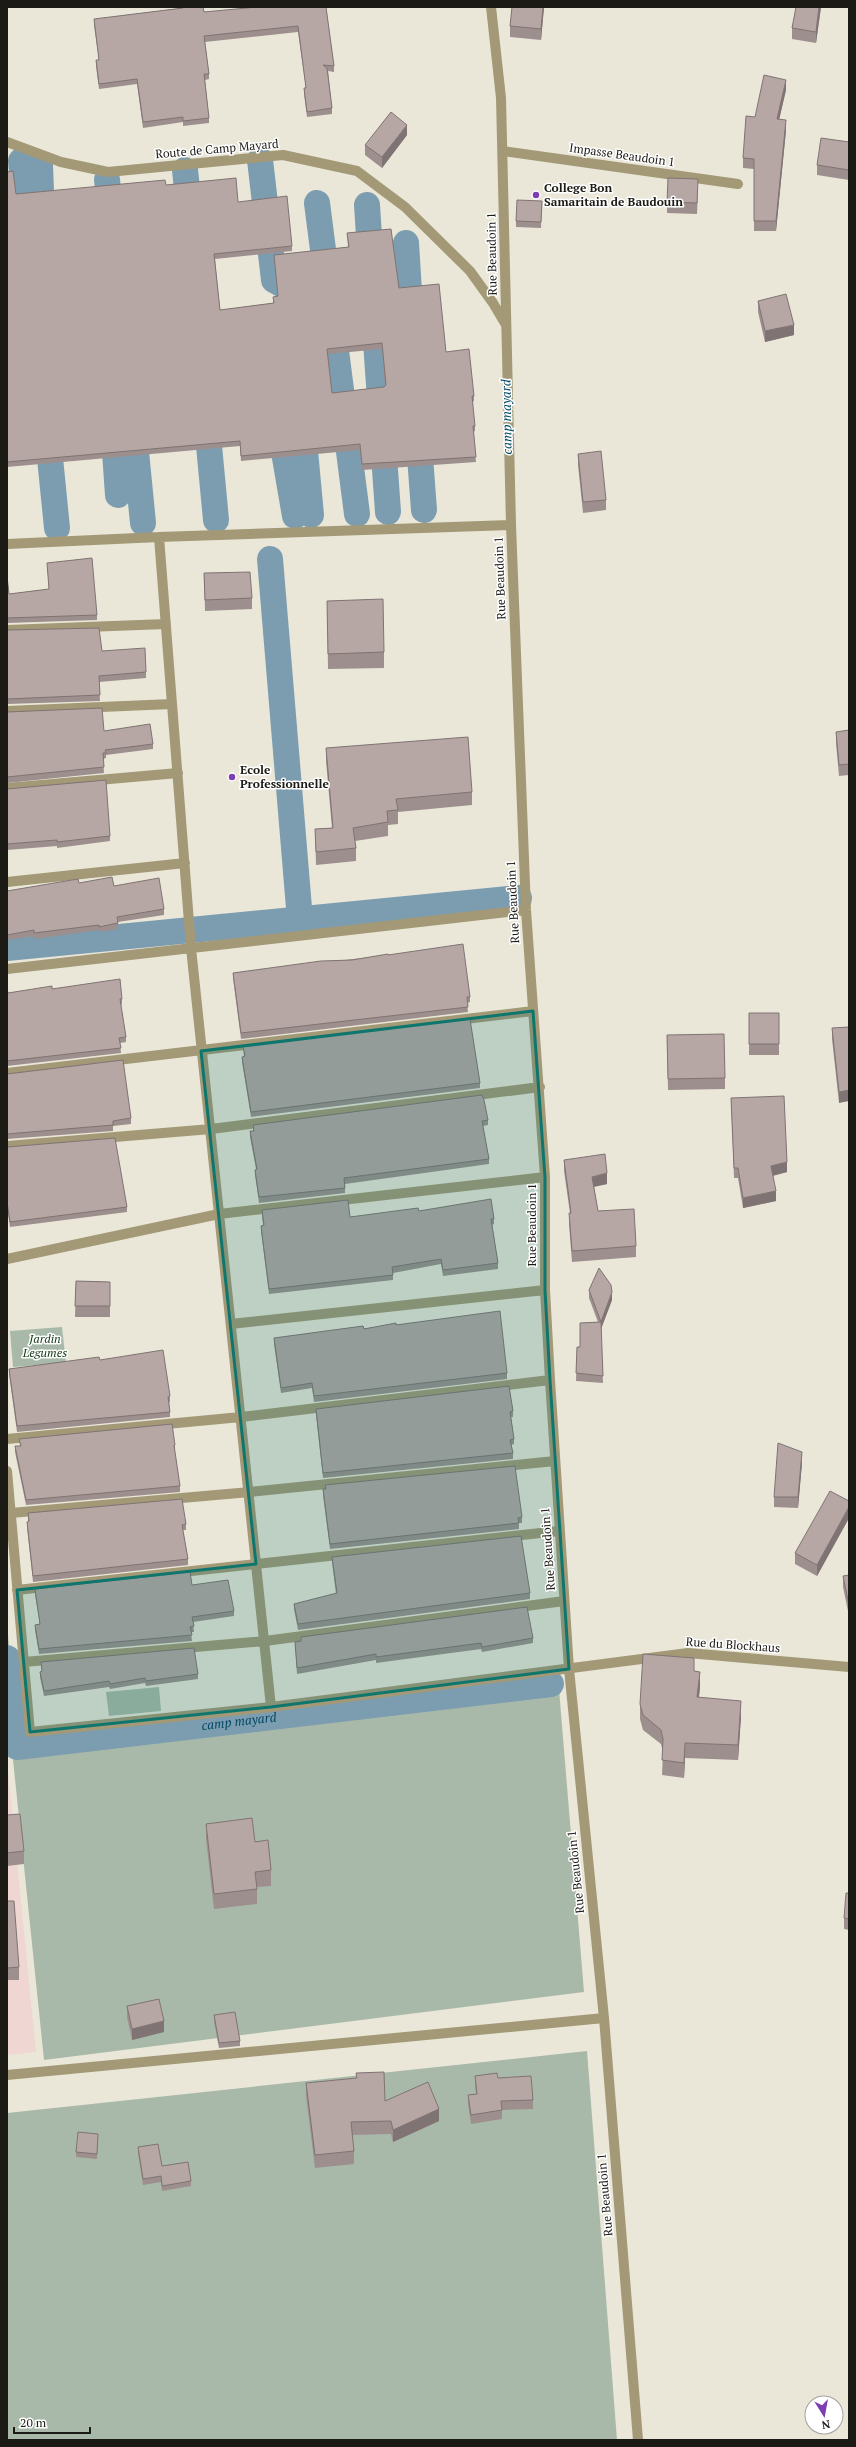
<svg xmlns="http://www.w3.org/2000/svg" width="856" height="2447" viewBox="0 0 856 2447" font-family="'PT Serif',serif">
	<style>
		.industrial { fill: #f0d6d2 }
		.green { fill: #a9b9a9 }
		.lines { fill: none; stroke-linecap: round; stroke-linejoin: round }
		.canal { stroke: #7c9db0; stroke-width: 26 }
		.street { stroke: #a39977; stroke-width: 10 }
		.wall { fill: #9d8f8d; fill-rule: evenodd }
		.shaded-wall { fill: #7f7473 }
		.building { fill: #b6a6a4; stroke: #7f7473; fill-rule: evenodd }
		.marked { fill: #0f766e; fill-opacity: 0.2; stroke: #0f766e; stroke-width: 3; stroke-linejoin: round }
		.poi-dot { fill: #7d3eb3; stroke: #fff; stroke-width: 1.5 }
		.labels { text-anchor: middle; stroke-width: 3; stroke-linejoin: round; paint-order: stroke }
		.street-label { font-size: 12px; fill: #1b1a15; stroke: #fff }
		.poi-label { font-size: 12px; font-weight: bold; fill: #1b1a15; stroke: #fff; text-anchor: start }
		.park-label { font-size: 12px; font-style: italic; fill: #103712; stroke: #fff }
		.water-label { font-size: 13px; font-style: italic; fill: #034763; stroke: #fff }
	</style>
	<rect width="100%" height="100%" fill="#eae7d9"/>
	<path class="industrial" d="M7,1760L36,2052L7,2055Z"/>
	<path class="green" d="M62,1327L66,1363L13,1367L10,1331Z
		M7,1622L17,1750L559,1689L584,1992L44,2060L12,1750H7Z
		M159,1687L161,1711L109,1716L106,1692Z
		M587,2051L617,2440H7V2113Z"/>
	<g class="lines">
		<g class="canal">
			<path d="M260,160L274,280L294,291L297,306"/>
			<path d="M21,161L27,228"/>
			<path d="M40,165L42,216"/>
			<path d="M185,170L190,217"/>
			<path d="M107,180L112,221"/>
			<path d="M317,203L357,514"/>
			<path d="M367,205L371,267"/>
			<path d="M406,243L411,323"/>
			<path d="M374,314L388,512"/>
			<path d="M206,414L216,520"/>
			<path d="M302,419L311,515"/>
			<path d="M133,421L143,523"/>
			<path d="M113,423L118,495"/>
			<path d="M279,423L295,516"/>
			<path d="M47,428L57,528"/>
			<path d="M418,430L424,510"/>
			<path d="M270,559L300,920"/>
			<path d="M7,948L519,898"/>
			<path id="s1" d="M7,1658L17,1747L551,1684"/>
		</g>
		<path class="street" d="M491,7L501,98L511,525L526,910L545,1177V1290L550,1380L569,1669L604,2018L638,2440
			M7,142L61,162L108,172L283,155L357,171L405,207L470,271L493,303L506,325
			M503,151L738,184
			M159,537L191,948L271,1707
			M7,544L159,537L511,525
			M7,630L166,624
			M7,711L172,704
			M7,788L178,773
			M7,882L185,863
			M7,969L526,910
			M7,1073L533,1011
			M7,1146L211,1129L540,1087
			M7,1259L219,1214L545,1177
			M231,1324L545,1290
			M7,1439L241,1417L550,1380
			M7,1471L30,1732L271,1707L688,1653L849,1667
			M11,1513L250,1492L555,1461
			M17,1590L559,1531
			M24,1662L265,1641L564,1601
			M7,2075L604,2018"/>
	</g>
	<path class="wall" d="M182,7H203L204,12L326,7L334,66V72L328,71L332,108V114L307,117L304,94V88H306L298,32L205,42L209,74V79L205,80L209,118V123L183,126V122L143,128L137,84L99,89L96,66V60H99L94,25V19L182,8Z
		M544,7L541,40L510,37V26Z
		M796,7H821L816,43L792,39V28Z
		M786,90L779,119L786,130L776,231H754V169L743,168V158L755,117Z
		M407,135L382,168L365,155V145Z
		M849,142V180L817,175V165Z
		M7,172L16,194L166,185L238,202L292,246V251L215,259L220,310L273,303V297L278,296L274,255L348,247L347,233L399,288L446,352L474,396V401L472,402L475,426V431L473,432L476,462L362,470L360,450L241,461L240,446L7,467ZM382,349L385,386L384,387L332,393L328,354Z
		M698,190L697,214L667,213V202Z
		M542,201L541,228L516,227V221Z
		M758,301L794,335L765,342L758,312Z
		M578,454L606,500V510L583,513L578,465Z
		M47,563L97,615V620L7,623V576L9,594L49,589Z
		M204,573L252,598V609L205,611Z
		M327,601L384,652V668L328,669Z
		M7,630L102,651L146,672V678L99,682L100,701L7,704Z
		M7,712L104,731L153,744V749L106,755V758L103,759L104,773L7,783Z
		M849,730V775L839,776L836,743V732Z
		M326,748L472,792V805L398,812V824L388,825V836L355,841L356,848V861L316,865L315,829L332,828L326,761Z
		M7,789L110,836V841L57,848V846L7,850Z
		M79,883L114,886L164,909V915L118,922V929L99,932V930L34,939V936L7,940V891Z
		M388,955L470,997V1002L467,1003L468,1012L241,1039L233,978V973Z
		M7,989L8,993L52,989L122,999V1004L121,1005L126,1037V1042L120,1043L121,1053L7,1066Z
		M749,1013H779V1055H749Z
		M849,1027L839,1103L832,1039V1028Z
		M667,1035L725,1078V1089L668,1090Z
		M243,1046L480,1083V1088L251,1117L242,1062V1057H244Z
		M7,1074L131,1118V1124L113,1126V1131L7,1139Z
		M731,1098L787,1172L773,1176L776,1201L743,1208L738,1178H734Z
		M488,1120V1125L483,1126L489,1159V1164L345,1184V1193L259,1203L255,1175V1170L256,1169L250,1137V1131H253V1125Z
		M7,1147L127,1207V1212L10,1227L7,1207Z
		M564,1160L607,1184L594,1187L598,1211L636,1246V1257L572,1262L569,1224L570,1213L564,1171Z
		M262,1210L350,1217L419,1211L494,1219V1224L492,1225L498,1263V1269L443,1276L441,1264L393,1273V1280L269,1294L261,1231V1226L263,1225L262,1216Z
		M76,1281L110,1282V1317H75Z
		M589,1290L612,1300L601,1329L603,1383L576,1381L577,1347H580V1323L598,1322L589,1298Z
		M396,1325L507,1373V1379L314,1402L312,1388L281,1393L274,1344V1338Z
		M100,1360L170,1396V1402H169L170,1412V1417L17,1432L9,1374V1369Z
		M316,1409L513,1411V1417H511L514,1439V1444L511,1445L513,1453V1459L323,1478L316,1415Z
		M19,1439L175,1445V1451H174L180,1486V1492L26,1505L15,1452V1446H20Z
		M802,1463L798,1508L774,1507V1497Z
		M325,1485L522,1517V1523H519V1529L330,1549L323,1495V1489H325Z
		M849,1501V1518L817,1576L795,1564V1553Z
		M28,1513L186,1524V1530H183L188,1559V1565L33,1582L27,1527V1522H28Z
		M332,1557L530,1593V1599L298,1630L294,1609V1604L336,1594L332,1562Z
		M849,1575V1616L843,1587V1576Z
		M192,1585L234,1611V1616L193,1622L194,1632H191L192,1641L39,1654L35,1630V1625L40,1624L35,1595V1589Z
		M301,1637L533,1638V1643L482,1652L481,1649L376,1663V1660L297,1674L295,1642L301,1641Z
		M41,1662L198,1674V1679L146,1686L145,1683L110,1689L109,1687L44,1696L40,1677V1672L42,1671Z
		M694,1671L700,1687L699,1697L741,1716L738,1760L685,1758L684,1778L662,1775L663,1752L661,1744L643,1730L640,1719V1704Z
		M7,1810V1815L24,1851V1864L7,1866Z
		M206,1824L255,1842L271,1870V1886L257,1887V1904L214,1909L206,1839Z
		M849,1893V1930L844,1929V1918Z
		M7,1901L19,1967V1980H7Z
		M127,2006L164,2032L132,2040L127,2017Z
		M214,2015L240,2041V2046L219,2048L214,2021Z
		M475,2076L498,2078L533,2100V2109L502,2110V2119L471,2124L468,2104V2095L476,2094L475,2085Z
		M306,2083L385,2101L439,2121L393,2142L391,2134L352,2135L354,2151V2164L315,2168L306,2096Z
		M98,2139L97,2159L76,2157V2152Z
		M138,2147L162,2166L191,2181V2186L162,2191L161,2182L143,2185L138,2153Z"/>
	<path class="shaded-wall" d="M543,7H544L541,40V29Z
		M819,7H821L816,43V32Z
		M786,80V90L777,129V119Z
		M786,120V130L776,231V221Z
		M407,125V135L382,168V157Z
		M794,325V335L765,342V331Z
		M849,1090V1101L839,1103V1092Z
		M787,1162V1172L771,1176V1166Z
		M607,1173V1184L592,1187V1177Z
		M776,1191V1201L743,1208V1198Z
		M612,1292V1300L601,1329V1322Z
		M802,1452V1463L798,1508V1497Z
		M849,1507V1518L817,1576V1565Z
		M700,1672V1687L697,1712V1697Z
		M741,1701V1716L738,1760V1745Z
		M685,1743V1758L684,1778V1763Z
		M164,2021V2032L132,2040V2029Z
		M439,2109V2121L393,2142V2130Z"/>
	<path class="building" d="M183,7H203L204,12L257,7H326L334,66L323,65L327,68L332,108L307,112L304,88H306L298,26L204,36L209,74H204L209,118L183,121V117L143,122L137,79L99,84L96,60H99L94,19L183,8Z
		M512,7H543L541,29L510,26Z
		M796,7H819L816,32L792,28Z
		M764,75L786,80L777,119L786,120L776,221H754V159L743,158L746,116L755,117Z
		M391,112L407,125L382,157L365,145Z
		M821,138L849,142V170L817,165Z
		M13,171L16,194L165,180L166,185L236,178L238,202L287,196L292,246L214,254L220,310L274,303L273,297L278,296L274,255L349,247L347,233L391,229L399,288L439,284L446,352L469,349L474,396H472L475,426H473L476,457L362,464L360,444L241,456L240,441L7,462V172ZM382,343L386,385L384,387L332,393L327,349Z
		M668,178L698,179L697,203L667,202Z
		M517,200L542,201L541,222L516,221Z
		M786,294L794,325L765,331L758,301Z
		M601,451L606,500L583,502L578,454Z
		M92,558L97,615L7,618V576L9,594L49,589L47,563Z
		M250,572L252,598L205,600L204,573Z
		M383,599L384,652L328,654L327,601Z
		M99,628L102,651L145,648L146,672L99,676L100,695L7,699V630Z
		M102,708L104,731L150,724L153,744L105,750L106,753H103L104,767L7,777V712Z
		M849,730V764L839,765L836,732Z
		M468,737L472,792L396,799L398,810L387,811L388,822L353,828L356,848L316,852L315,829L333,828L326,748Z
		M106,780L110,836L57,842V840L7,844V789Z
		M112,877L114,886L159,878L164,909L117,917L118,923L99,927V925L34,933V930L7,935V891L78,879L79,883Z
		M463,944L470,997H467L468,1007L241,1033L233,973L321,961L352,960L388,954V955Z
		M120,979L122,999H120L126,1037L119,1038L121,1048L7,1061V989L8,993L52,986V989Z
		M749,1013H779V1044H749Z
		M470,1019L480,1083L251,1112L242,1057L245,1056L243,1046Z
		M849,1027V1090L839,1092L832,1028Z
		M724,1034L725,1078L668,1079L667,1035Z
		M123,1060L131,1118L113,1121V1125L7,1134V1074Z
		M482,1095L484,1100L488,1120L482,1121L489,1159L344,1178L345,1188L259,1197L255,1170L257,1169L250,1131H254L253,1125Z
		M784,1096L787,1162L771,1166L776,1191L743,1198L738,1168H734L731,1098Z
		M115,1138L127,1207L10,1222L7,1202V1147Z
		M605,1154L607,1173L592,1177L598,1211L634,1209L636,1246L572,1251L569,1213H571L564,1160Z
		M491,1199L494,1219H491L498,1263L443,1270L441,1259L392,1267L393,1275L269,1289L261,1226L264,1225L262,1210L348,1200L350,1217L418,1208L419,1211Z
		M599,1268L611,1285L612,1292L601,1322L603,1376L576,1373L577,1347H580V1323L601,1322L589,1290Z
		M76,1281L110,1282V1306H75Z
		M500,1311L507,1373L314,1396L312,1383L281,1388L274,1338L363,1326L364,1329L396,1323V1325Z
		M163,1350L170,1396L168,1397L170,1412L17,1426L9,1369L99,1357L100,1360Z
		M509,1386L513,1411L510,1412L514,1439L510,1440L513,1453L323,1473L316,1409Z
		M172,1424L175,1445H174L180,1486L26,1500L15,1446H21L19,1439Z
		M778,1443L802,1452L798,1497H774Z
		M515,1466L522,1517L518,1518L519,1523L330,1544L323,1489H326L325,1485Z
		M830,1491L849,1501V1507L817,1565L795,1553Z
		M182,1499L186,1524L182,1525L188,1559L33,1576L27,1522L29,1521L28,1513Z
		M521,1536L530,1593L298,1624L294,1604L337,1593L332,1557Z
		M190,1572L192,1585L228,1580L234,1611L192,1617L194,1626L190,1627L192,1635L39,1649L35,1625L40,1624L35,1589Z
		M849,1575V1605L843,1576Z
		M527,1607L533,1638L482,1647L481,1643L376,1657V1654L297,1668L295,1642L301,1641V1637Z
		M194,1648L198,1674L146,1681L145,1678L110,1684L109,1681L44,1691L40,1672L42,1671L41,1662Z
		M643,1654L694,1658V1671L700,1672L697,1697L741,1701L738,1745L685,1743L684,1763L662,1760L663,1739L661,1730L643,1715L640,1704Z
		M7,1810V1815L20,1814L24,1851L7,1853Z
		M252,1818L255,1842L268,1840L271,1870L255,1872L257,1889L214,1894L206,1824Z
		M846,1893H849V1919L844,1918Z
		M7,1901H14L19,1967L7,1968Z
		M159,1999L164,2021L132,2029L127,2006Z
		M235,2012L240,2041L219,2043L214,2015Z
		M384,2072L385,2101L428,2082L439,2109L393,2130L391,2121L351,2122L354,2151L315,2155L306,2083L357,2078L356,2073Z
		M497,2073L498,2078L531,2076L533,2100L501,2101L502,2110L471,2115L468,2095L477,2094L475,2076Z
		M78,2132L98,2134L97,2154L76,2152Z
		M158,2144L162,2166L188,2162L191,2181L162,2186L161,2176L143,2179L138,2147Z"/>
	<path class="marked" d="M533,1011L545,1177V1290L550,1380L569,1669L271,1707L30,1732L17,1590L256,1564L201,1051Z"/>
	<g class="poi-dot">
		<circle cx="536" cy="195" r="4"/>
		<circle cx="232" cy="777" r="4"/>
	</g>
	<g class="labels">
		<g class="street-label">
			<text transform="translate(217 149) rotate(-5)" y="4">Route de Camp Mayard</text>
			<text transform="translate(622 155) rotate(8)" y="4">Impasse Beaudoin 1</text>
			<text transform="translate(492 254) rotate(-91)" y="4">Rue Beaudoin 1</text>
			<text transform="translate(500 578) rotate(-92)" y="4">Rue Beaudoin 1</text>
			<text transform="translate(513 902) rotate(-93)" y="4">Rue Beaudoin 1</text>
			<text transform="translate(532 1225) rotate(-90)" y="4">Rue Beaudoin 1</text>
			<text transform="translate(548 1549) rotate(-94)" y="4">Rue Beaudoin 1</text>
			<text transform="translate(733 1645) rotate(4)" y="4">Rue du Blockhaus</text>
			<text transform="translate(576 1872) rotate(-96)" y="4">Rue Beaudoin 1</text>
			<text transform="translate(605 2195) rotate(-95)" y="4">Rue Beaudoin 1</text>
		</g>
		<g class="poi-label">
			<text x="544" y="192">College Bon<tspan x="544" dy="14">Samaritain de Baudouin</tspan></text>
			<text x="240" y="774">Ecole<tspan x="240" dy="14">Professionnelle</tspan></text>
		</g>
		<g class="park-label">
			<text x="45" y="1343">Jardin<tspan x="45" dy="14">Legumes</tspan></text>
		</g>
		<g class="water-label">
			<text transform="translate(506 417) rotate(-91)" y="5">camp mayard</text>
			<text dy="5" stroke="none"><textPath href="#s1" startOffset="313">camp mayard</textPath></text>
		</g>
	</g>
	<rect width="856" height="2447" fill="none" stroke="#1b1a15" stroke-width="16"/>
	<g transform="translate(824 2415) rotate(169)"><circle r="19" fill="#ffffff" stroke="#a4a3a1"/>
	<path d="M0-3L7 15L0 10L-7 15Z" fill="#7d3eb3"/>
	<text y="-6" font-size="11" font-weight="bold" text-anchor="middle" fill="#1b1a15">N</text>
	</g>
	<path d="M14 2427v6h76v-6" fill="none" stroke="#1b1a15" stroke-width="2"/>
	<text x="20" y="2427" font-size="12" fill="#1b1a15" stroke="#ffffff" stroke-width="3" paint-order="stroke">20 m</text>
</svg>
